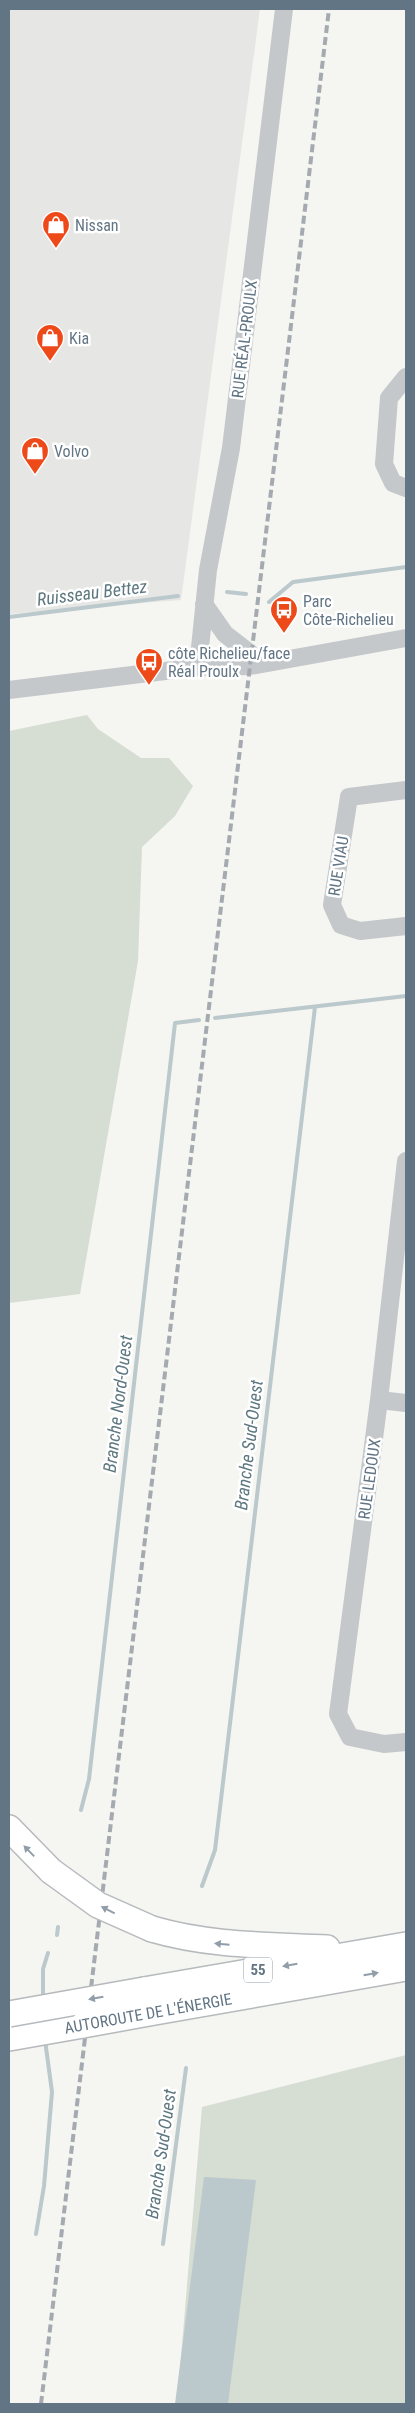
<svg xmlns="http://www.w3.org/2000/svg" width="415" height="2413" viewBox="0 0 415 2413" font-family="'Roboto Condensed',sans-serif">
	<style>
		.built { fill: #e6e7e5 }
		.green { fill: #d6ddd2 }
		.water { fill: #bbc8cc }
		.lines { fill: none; stroke-linecap: round; stroke-linejoin: round }
		.stream { stroke: #bbc8cc; stroke-width: 4 }
		.highway-casing { stroke: #b6babd; stroke-width: 28 }
		.minor { stroke: #c4c8cb; stroke-width: 18 }
		.highway { stroke: #fff; stroke-width: 25 }
		.rail { stroke: #a4aab0; stroke-width: 4; stroke-dasharray: 8 4; stroke-linecap: butt }
		.highway-bridge-casing { stroke: #b6babd; stroke-width: 28; stroke-linecap: butt }
		.highway-bridge { stroke: #fff; stroke-width: 25 }
		.oneway { fill: #919ea9 }
		.labels { text-anchor: middle; stroke-width: 5; stroke-linejoin: round; paint-order: stroke }
		.shield { fill: #fff; stroke: #919ea9; stroke-width: 1 }
		.shield-label { font-size: 15px; font-weight: bold; fill: #627584 }
		.poi-label { font-size: 16px; fill: #627584; stroke: #fff; text-anchor: start }
		.street-label { font-size: 16px; fill: #627584; stroke: #fff }
		.water-label { font-size: 18px; font-style: italic; fill: #5e7881; stroke: #fff }
	</style>
	<rect width="100%" height="100%" fill="#f5f5f1"/>
	<path class="built" d="M9,9H260L181,600L9,614Z"/>
	<path class="green" d="M87,715L98,729L141,758H169L193,786L175,816L142,847L138,961L80,1294L9,1303V731Z
		M406,2055V2404H177L202,2107Z"/>
	<path class="water" d="M204,2177L256,2180L228,2404H175Z"/>
	<g class="lines">
		<path class="stream" d="M227,592L246,594
			M269,602L293,582L406,567
			M9,617L178,596
			M215,1018L406,996
			M81,1810L89,1779L175,1023L199,1020
			M202,1886L215,1850L315,1007
			M57,1935L58,1927
			M43,1998V1969L48,1953
			M36,2234L44,2186L52,2092L45,2040
			M163,2244L186,2068"/>
		<defs>
			<path id="highway" d="M9,1828L51,1871
				M152,1929C210,1946 268,1945 327,1948
				M144,1990L406,1945
				M149,2013L406,1968
				M9,2038L83,2025"/>
		</defs>
		<use href="#highway" class="highway-casing"/>
		<path class="minor" d="M406,377L389,398L384,464L393,483L406,488
			M204,604L225,634L251,654
			M198,667L208,570L231,448L284,9
			M9,690L198,667L250,666L406,638
			M406,790L349,797L332,905L341,925L360,931L406,926
			M406,1161L379,1400L338,1714L350,1737L384,1744L406,1742
			M379,1400L406,1403"/>
		<use href="#highway" class="highway"/>
		<path class="rail" d="M41,2404L329,9"/>
		<defs>
			<path id="highway-bridge" d="M51,1871L98,1905L152,1929
				M9,2014L144,1990
				M83,2025L149,2013"/>
		</defs>
		<use href="#highway-bridge" class="highway-bridge-casing"/>
		<use href="#highway-bridge" class="highway-bridge"/>
	</g>
	<defs><path id="oneway-solid" d="M-6-.8H1V-3.2L6.5 0L1 3.2V.8H-6Z" transform="scale(1.25)"/></defs>
	<g class="oneway">
		<use href="#oneway-solid" transform="translate(29 1851) rotate(-134)"/>
		<use href="#oneway-solid" transform="translate(108 1910) rotate(-153)"/>
		<use href="#oneway-solid" transform="translate(222 1944) rotate(-175)"/>
		<use href="#oneway-solid" transform="translate(290 1965) rotate(170)"/>
		<use href="#oneway-solid" transform="translate(371 1974) rotate(-10)"/>
		<use href="#oneway-solid" transform="translate(96 1998) rotate(170)"/>
	</g>
	<defs>
		<symbol id="shop-pin" viewBox="-11 -11 22 30"><path d="M0 17L-7.5 6A9.5 9.5 0 1 1 7.5 6Z" fill="#ed4919" stroke="#fff"/><path d="M-5-2.5h2.3a2.7 3.5 0 0 1 5.4 0H5L5.5 6h-11ZM-1.5-2.5h3a1.5 2.3 0 0 0-3 0Z" fill="#fff"/></symbol>
		<symbol id="bus-pin" viewBox="-11 -11 22 30"><path d="M0 17L-7.5 6A9.5 9.5 0 1 1 7.5 6Z" fill="#ed4919" stroke="#fff"/><path d="M-5-6H5V4H4V6H2V4H-2V6H-4V4H-5ZM-3.5-4V0h7V-4ZM-3.5 1.2v1.5H-2V1.2ZM2 1.2v1.5H3.5V1.2Z" fill="#fff"/></symbol>
	</defs>
	<g fill-rule="evenodd">
		<use href="#shop-pin" x="40" y="209" width="32" height="43"/>
		<use href="#shop-pin" x="34" y="322" width="32" height="43"/>
		<use href="#shop-pin" x="19" y="435" width="32" height="43"/>
		<use href="#bus-pin" x="268" y="594" width="32" height="43"/>
		<use href="#bus-pin" x="133" y="646" width="32" height="43"/>
	</g>
	<g class="labels">
		<rect class="shield" x="244" y="1957.5" width="28" height="25" rx="4"/>
		<g class="shield-label">
			<text x="258" y="1975">55</text>
		</g>
		<g class="poi-label">
			<text x="75" y="231">Nissan</text>
			<text x="69" y="344">Kia</text>
			<text x="54" y="457">Volvo</text>
			<text x="303" y="607">Parc<tspan x="303" dy="18">Côte-Richelieu</tspan></text>
			<text x="168" y="659">côte Richelieu/face<tspan x="168" dy="18">Réal Proulx</tspan></text>
		</g>
		<g class="street-label">
			<text transform="translate(244 339) rotate(-83)" y="6">RUE RÉAL-PROULX</text>
			<text transform="translate(338 866) rotate(-81)" y="6">RUE VIAU</text>
			<text transform="translate(369 1479) rotate(-82)" y="6">RUE LEDOUX</text>
			<text transform="translate(148 2013) rotate(-10)" y="6">AUTOROUTE DE L'ÉNERGIE</text>
		</g>
		<g class="water-label">
			<text transform="translate(92 593) rotate(-7)" y="6">Ruisseau Bettez</text>
			<text transform="translate(118 1404) rotate(-83)" y="6">Branche Nord-Ouest</text>
			<text transform="translate(249 1445) rotate(-83)" y="6">Branche Sud-Ouest</text>
			<text transform="translate(161 2154) rotate(-82)" y="6">Branche Sud-Ouest</text>
		</g>
	</g>
	<rect width="415" height="2413" fill="none" stroke="#627584" stroke-width="20"/>
</svg>
